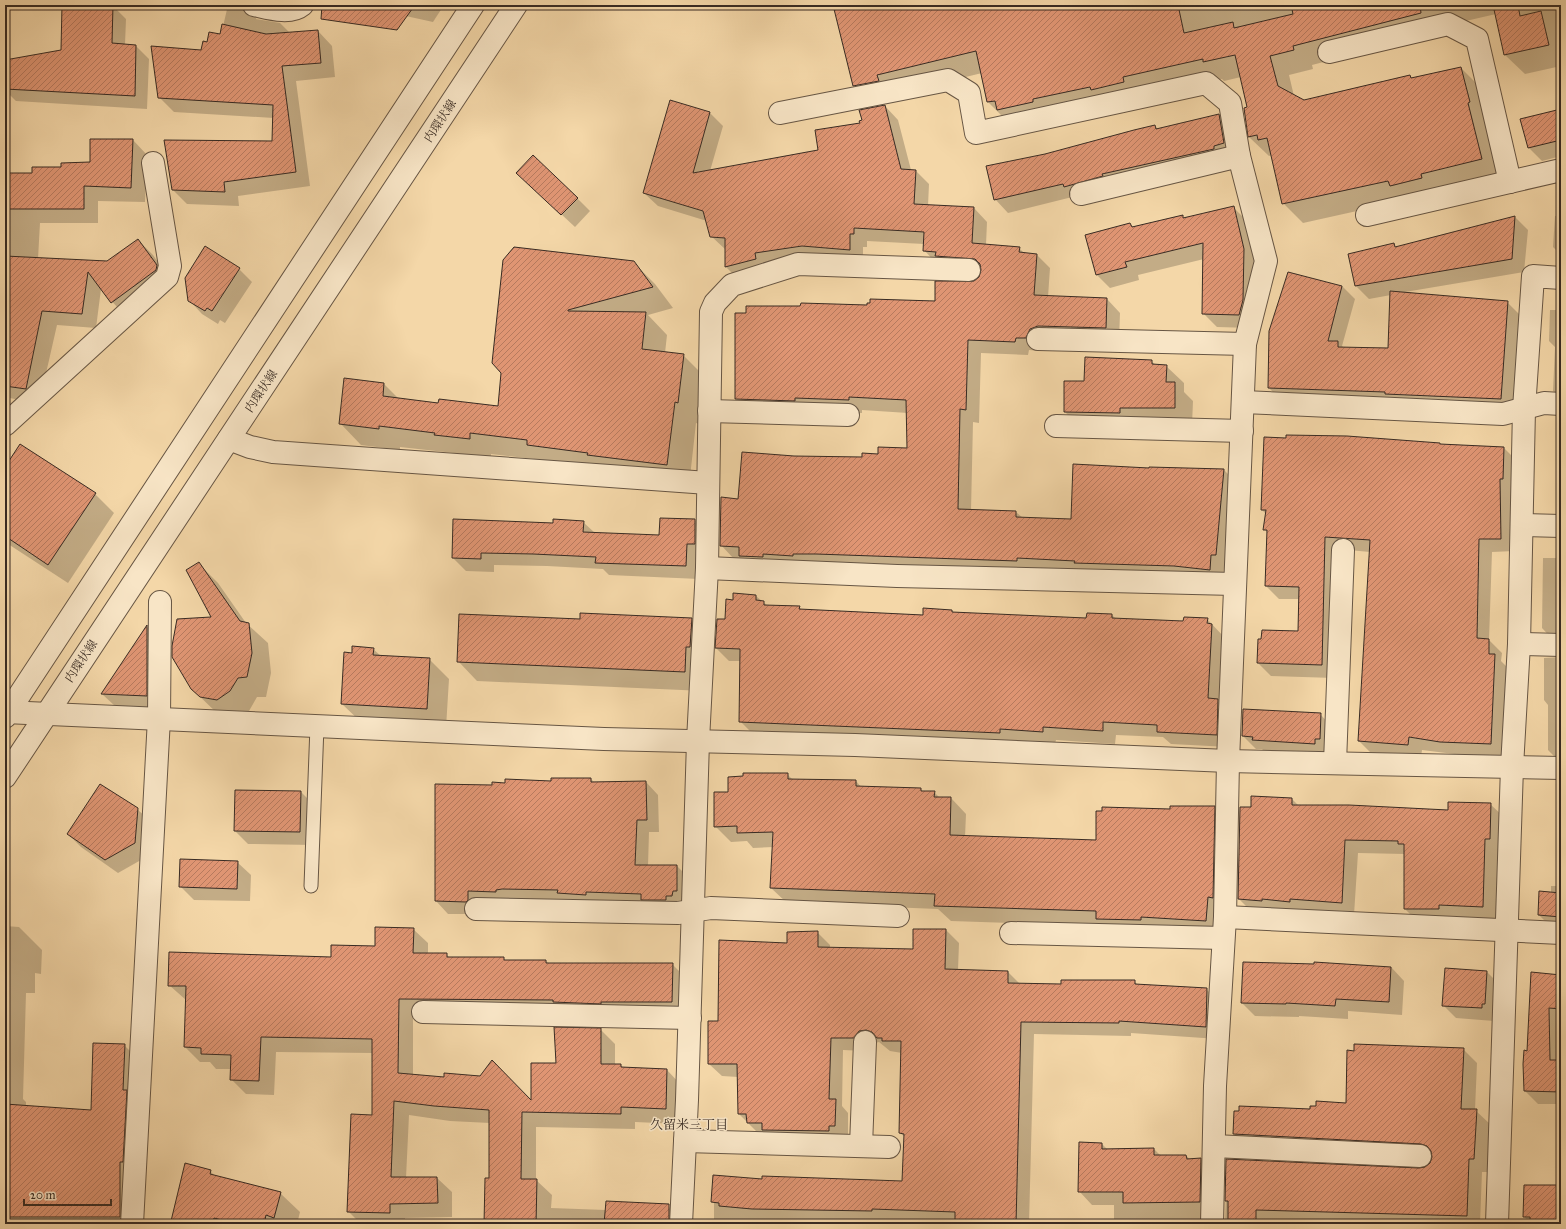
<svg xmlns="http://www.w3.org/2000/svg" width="1566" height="1229" font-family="'IM FELL Great Primer','Noto Serif JP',serif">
<defs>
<pattern id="building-hatch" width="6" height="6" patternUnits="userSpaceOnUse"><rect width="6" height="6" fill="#df9573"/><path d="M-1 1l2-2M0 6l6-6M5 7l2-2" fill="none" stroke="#b67a5e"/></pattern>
</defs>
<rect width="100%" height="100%" fill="#f4d7a8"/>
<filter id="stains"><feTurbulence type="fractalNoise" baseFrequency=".005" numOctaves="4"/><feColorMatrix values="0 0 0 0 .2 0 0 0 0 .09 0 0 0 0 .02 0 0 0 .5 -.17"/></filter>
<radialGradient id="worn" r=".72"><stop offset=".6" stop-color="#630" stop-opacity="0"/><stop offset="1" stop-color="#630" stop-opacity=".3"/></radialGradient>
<g fill="#0003">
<polygon points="63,5 113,6 126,19 125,45 136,46 149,59 147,109 16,101 5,90 5,61 62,51"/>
<polygon points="228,5 302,5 259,11 256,19 280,23 290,33 318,31 332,46 335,77 296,81 310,186 238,196 239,206 187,204 173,190 273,142 274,118 174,112 159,97 202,51 208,43 221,35"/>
<polygon points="356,5 444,5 433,22"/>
<polygon points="834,5 1561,5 1561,66 1525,74 1505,55 1496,14 1414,33 1416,38 1312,65 1313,69 1289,75 1294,96 1304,102 1409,76 1413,79 1461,68 1480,87 1501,179 1303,223 1283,203 1272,155 1269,156 1249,137 1248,108 1241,77 1224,81 1222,79 1141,97 1007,121 988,102 982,73 896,94 874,105 854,85"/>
<polygon points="885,106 898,120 911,170 915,170 929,184 928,206 974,208 987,222 986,245 1019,248 1025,254 1037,255 1050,268 1048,297 1107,299 1120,313 1119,341 1043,342 1039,351 1029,350 1028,355 981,353 979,423 973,422 971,511 1016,512 1023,518 1072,520 1150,469 1224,470 1237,483 1229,568 1224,568 1223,583 734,559 721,545 739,500 794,457 862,458 908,449 908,413 862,410 862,413 808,411 749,412 736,399 868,306 936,302 975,282 980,278 982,272 950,269 937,264 924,250 924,244 867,241 867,247 863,247 863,263 739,280 726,267 726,250 711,236 707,221 658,206 644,193 710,113 723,126 710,171 819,151"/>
<polygon points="1561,110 1561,156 1542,161 1529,148"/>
<polygon points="1219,115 1232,128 1237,156 1008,213 995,199 1045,155 1155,126 1158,129"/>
<polygon points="133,140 147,155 145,202 98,201 98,223 40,223 38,259 108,262 138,240 153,255 171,281 126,317 101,289 96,328 57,325 39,404 5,397 5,174 33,174 91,163"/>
<polygon points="531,186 577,198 590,211 575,227"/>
<polygon points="1234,208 1247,221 1256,262 1252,328 1217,327 1204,314 1204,259 1138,275 1139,280 1110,288 1097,275 1086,235 1130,224 1134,228 1182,216 1185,219"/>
<polygon points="1561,215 1561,255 1553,247 1555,216"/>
<polygon points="1515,217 1528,230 1524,272 1405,292 1507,302 1520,315 1513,412 1281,400 1269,388 1288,274 1342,286 1355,299 1342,346 1344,348 1389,349 1391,295 1369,299 1356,286 1393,245 1396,248"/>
<polygon points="633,262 655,284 673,308 648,315 667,335 665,353 683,355 705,377 699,424 696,423 689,486 549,466 543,460 491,454 491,460 457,456 454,453 400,447 400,450 361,445 340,423 384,384 399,399 439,404 499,407 502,373 493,363"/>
<polygon points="239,269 252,282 225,323 220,320 218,324 202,314 189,300"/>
<polygon points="1550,310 1561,310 1561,398 1553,391 1555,347 1549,341"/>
<polygon points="1151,361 1156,365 1166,366 1184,383 1184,392 1193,401 1192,425 1082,429 1065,412 1085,382"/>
<polygon points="1440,444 1442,445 1504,448 1517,461 1514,551 1492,552 1489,640 1502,653 1501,661 1508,668 1503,757 1454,754 1422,750 1421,757 1372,754 1359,741 1370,552 1338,549 1334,678 1271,676 1258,663 1259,640 1299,632 1300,599 1279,599 1266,586 1268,533 1264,529 1266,514 1262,510"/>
<polygon points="5,469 95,494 114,513 68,583 5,542"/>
<polygon points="695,520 708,533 699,579 609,575 603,569 547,566 494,565 494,572 466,571 453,558 554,524 583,522 595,533 660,536"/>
<polygon points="1558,546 1561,546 1561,645 1558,645 1542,628 1543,558 1557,558"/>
<polygon points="199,564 218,583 246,623 268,643 271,673 266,697 257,697 249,711 237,719 220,716 192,689 212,618"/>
<polygon points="756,596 768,606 799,607 802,610 923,616 952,611 954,613 1087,619 1112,615 1116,619 1184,622 1207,619 1225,638 1229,747 1171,744 1163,737 1116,735 1115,744 1056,740 1055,744 753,734 740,721 741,661 729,661 716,648 734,601"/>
<polygon points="691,619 711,638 704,691 477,681 458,661 581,620"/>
<polygon points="147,627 160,639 159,708 115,706 102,694"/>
<polygon points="373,649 381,656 429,659 449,679 446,728 362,723 342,704 352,654"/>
<polygon points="1561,657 1561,763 1548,750 1548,705 1544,700 1544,658"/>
<polygon points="1320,714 1333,728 1328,756 1266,753 1262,749 1256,749 1243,736"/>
<polygon points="787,774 793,780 856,781 862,788 920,789 924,792 934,792 940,798 951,798 966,814 965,837 1097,841 1171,810 1214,807 1230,823 1221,936 1105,926 951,921 938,909 787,903 771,888 773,847 753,848 747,841 731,842 715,826 729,793"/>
<polygon points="591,779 595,783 646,782 658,795 659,832 649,832 648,866 677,866 690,879 689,903 479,914 448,914 436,901 493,786"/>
<polygon points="301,792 314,805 313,845 248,844 235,831"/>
<polygon points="1252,797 1292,799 1299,806 1449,811 1490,804 1504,817 1503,852 1498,852 1496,919 1418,922 1405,909 1405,854 1358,853 1354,915 1252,912 1239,899"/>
<polygon points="137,809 151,822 148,856 118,873 81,847 68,834"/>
<polygon points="237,862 251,875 250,901 194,900 180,886"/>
<polygon points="1551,886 1561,886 1561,929 1552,928 1539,915 1551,893"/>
<polygon points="5,926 19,927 42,950 41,974 35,973 35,993 26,993 23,1099 26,1102 26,1106 92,1111 124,1045 141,1062 136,1224 5,1224"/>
<polygon points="413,929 428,943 428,954 446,954 450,958 503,958 506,961 546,961 549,964 672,964 687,979 687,1016 413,1013 413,1076 532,1102 557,1064 600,1029 615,1044 615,1065 620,1065 624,1068 667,1070 681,1085 680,1124 635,1122 635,1129 536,1127 536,1180 552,1195 551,1208 606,1210 667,1205 681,1220 681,1224 485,1224 490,1179 490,1123 450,1121 409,1115 406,1178 437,1178 452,1192 452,1217 405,1218 405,1224 361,1224 348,1211 373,1116 373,1053 276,1052 274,1095 246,1094 231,1079 231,1069 216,1069 210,1062 200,1062 185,1047 186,1000 169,985 332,958 376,947"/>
<polygon points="946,930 959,943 958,970 1008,972 1020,984 1062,985 1134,981 1138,985 1206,989 1219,1002 1218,1039 1131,1033 1131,1036 1034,1034 1029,1224 714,1224 714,1203 712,1202 763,1180 903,1182 905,1137 900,1133 902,1053 890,1051 879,1042 872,1044 866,1051 843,1050 842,1106 848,1113 848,1139 760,1135 739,1114 738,1077 722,1076 709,1064 719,1022 788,944 817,932 830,945 830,948 914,950"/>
<polygon points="1244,963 1391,967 1404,981 1402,1015 1348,1011 1348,1019 1299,1016 1299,1017 1255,1016 1242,1003"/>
<polygon points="1487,972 1500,985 1494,1021 1456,1018 1443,1005"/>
<polygon points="1561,976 1561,1104 1538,1104 1525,1091 1528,1052"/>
<polygon points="1463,1049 1477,1063 1475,1110 1490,1124 1487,1172 1482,1172 1480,1224 1225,1224 1227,1160 1419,1170 1427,1168 1431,1164 1434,1157 1247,1148 1234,1134 1311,1110 1347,1104"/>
<polygon points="1102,1144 1108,1150 1154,1149 1161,1156 1186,1156 1190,1159 1201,1159 1214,1173 1213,1224 1114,1224 1114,1205 1092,1205 1079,1191"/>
<polygon points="210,1171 216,1177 280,1193 300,1212 297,1224 176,1224 172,1220"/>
<polygon points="1561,1186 1561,1224 1532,1224 1524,1217"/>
</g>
<g fill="url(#building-hatch)" stroke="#382b23">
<polygon points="62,5 113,5 112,43 136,45 135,96 5,89 5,60 61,50"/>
<polygon points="322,5 415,5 397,30 321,19"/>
<polygon points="833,5 1178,5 1184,33 1233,22 1234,28 1293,14 1291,5 1420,5 1421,13 1293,46 1294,50 1270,56 1278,86 1304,100 1410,75 1411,78 1461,67 1470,102 1468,103 1482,159 1421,174 1422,178 1390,186 1388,181 1282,204 1267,138 1258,140 1257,135 1248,137 1244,108 1247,107 1235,55 1203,62 1203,59 1123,77 1124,82 1091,90 1090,87 1033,99 1033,102 997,110 995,101 987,102 976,51 877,75 879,81 853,86"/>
<polygon points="1493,5 1518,5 1520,16 1541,11 1549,45 1504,55"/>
<polygon points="222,24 266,34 318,30 321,63 282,66 296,172 224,182 225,192 172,190 164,140 272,141 273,105 158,98 151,46 201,50 203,41 207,42 209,32 220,34"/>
<polygon points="670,100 710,112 693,173 818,150 815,130 860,123 859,121 862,120 859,110 885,105 901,169 916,170 914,204 974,207 972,243 1020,247 1019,252 1037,254 1034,295 1107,298 1106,328 1038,326 1030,329 1026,338 1016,338 1015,342 968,340 966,410 960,409 958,509 1016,511 1016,517 1071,519 1073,464 1149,468 1149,467 1224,469 1216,555 1211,555 1210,570 1174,566 1074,563 1075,561 1017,558 1017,561 816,554 793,554 793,556 763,554 763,557 739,556 739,547 720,546 721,497 738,499 742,452 794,456 862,457 862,453 878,454 878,447 907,448 906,400 849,397 849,400 795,398 795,401 735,399 735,313 746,313 746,306 800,306 801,303 867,305 867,303 870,303 870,299 935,301 935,281 974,281 979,277 981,270 980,264 975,259 935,256 936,252 923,251 924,232 854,228 854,234 850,234 850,250 802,246 755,253 756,259 725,267 725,238 710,237 703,211 643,193"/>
<polygon points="1561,109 1561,140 1528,148 1520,119"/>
<polygon points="1219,114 1224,143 1214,146 1214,149 1102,174 1103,176 1064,187 1063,184 994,200 986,166 1045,154 1134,130 1155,125 1156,129"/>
<polygon points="90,139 133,139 131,188 84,186 84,209 5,209 5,173 32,173 32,167 61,167 61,163 90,162"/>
<polygon points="533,155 578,198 561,215 516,173"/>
<polygon points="1234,206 1244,249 1243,300 1239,315 1202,314 1203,243 1125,262 1127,267 1096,275 1085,235 1130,223 1132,227 1183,215 1183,218"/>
<polygon points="1515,216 1512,259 1355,286 1348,254 1394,243 1395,247"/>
<polygon points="138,239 157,265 156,270 111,303 88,272 82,314 42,311 26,389 5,386 5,256 107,261"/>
<polygon points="205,246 240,268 212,311 207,308 205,311 188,301 185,278"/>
<polygon points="514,247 634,261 653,287 568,310 568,311 646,312 642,349 684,354 678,403 675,402 667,465 587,455 588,453 527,445 527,440 470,433 470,439 434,435 435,433 379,426 379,429 339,424 344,378 384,383 383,396 438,403 439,399 498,406 501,373 492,363 503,260"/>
<polygon points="1288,272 1342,286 1328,341 1338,341 1338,347 1388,348 1390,291 1508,301 1501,399 1385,394 1385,392 1268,388 1269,331"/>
<polygon points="1085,357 1152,360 1152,364 1167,365 1166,382 1175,382 1175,408 1120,408 1120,413 1064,412 1064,381 1084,381"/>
<polygon points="1286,435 1347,436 1440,443 1440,444 1504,447 1503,479 1500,479 1501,539 1479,539 1477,638 1489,639 1489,654 1495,654 1491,744 1440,742 1409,737 1408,745 1358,741 1370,540 1325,537 1322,665 1257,663 1258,639 1261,639 1262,630 1298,631 1299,587 1265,586 1267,530 1263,530 1266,510 1261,510 1264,437 1286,438"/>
<polygon points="20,444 96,493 48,565 5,536 5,467"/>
<polygon points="660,518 695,519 695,544 687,544 686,566 595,563 596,557 533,554 481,553 481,559 452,558 453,519 553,523 553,519 584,521 583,532 659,535"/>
<polygon points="199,562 240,621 249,623 252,653 247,677 238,678 230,691 217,700 200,697 191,689 172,657 172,646 177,619 211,617 186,570"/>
<polygon points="733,593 756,595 756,600 764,601 764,605 800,606 799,609 923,615 923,608 952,610 952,612 1086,618 1087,613 1112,614 1112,618 1183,621 1184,617 1208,618 1207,623 1212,624 1208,698 1218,699 1217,735 1157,732 1157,725 1103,722 1103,731 1043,727 1043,732 1000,729 1000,733 739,722 740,649 715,648 717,619 725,619 726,599 733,600"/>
<polygon points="580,613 692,618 690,647 686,647 685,672 457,662 459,614 580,619"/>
<polygon points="147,625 147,696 101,694"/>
<polygon points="352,646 374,648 373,655 430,658 427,709 341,704 344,652 352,653"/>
<polygon points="1243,709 1321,713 1320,739 1315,739 1315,744 1252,740 1253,737 1242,736"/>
<polygon points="743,773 788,773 788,779 856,780 856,786 921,788 921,791 935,791 934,797 951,797 950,835 1096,840 1096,811 1102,811 1102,807 1170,809 1170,806 1215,806 1213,898 1208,897 1206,921 1141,917 1141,920 1096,919 1096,911 934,906 935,894 770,888 773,832 737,833 737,826 714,827 714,792 728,792 728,777 743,776"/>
<polygon points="551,778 591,778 591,782 646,781 647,820 637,820 635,865 677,865 677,891 673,891 672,896 666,896 666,900 641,900 641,894 586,892 586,895 557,893 558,890 502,889 496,890 496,892 468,891 468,900 466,902 435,901 435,784 492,785 492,782 505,783 505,779 551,781"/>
<polygon points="100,784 138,808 135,843 105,860 67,834"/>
<polygon points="235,790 301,791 300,832 234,831"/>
<polygon points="1251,796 1292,798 1292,805 1349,805 1448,810 1448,802 1491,803 1490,839 1485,839 1483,907 1439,905 1439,909 1404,909 1404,844 1398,844 1398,841 1345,840 1342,903 1290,899 1290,902 1262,899 1262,901 1238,899 1240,807 1251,807"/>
<polygon points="180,859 238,861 237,889 179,887"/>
<polygon points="1539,891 1561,893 1561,917 1538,915"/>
<polygon points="375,927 414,928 413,953 447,953 447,957 504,957 504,960 546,960 546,963 673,963 672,1002 601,1002 601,1004 553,1002 553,1000 399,999 398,1073 444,1077 444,1073 480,1076 492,1060 531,1100 531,1063 556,1063 554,1027 601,1028 601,1064 621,1064 621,1067 667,1069 666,1109 621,1107 621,1114 522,1112 521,1179 537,1179 536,1224 484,1224 485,1178 489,1178 489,1110 434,1106 394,1101 391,1177 437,1177 438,1203 390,1204 390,1213 347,1212 351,1114 372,1115 372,1039 261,1037 259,1081 230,1080 231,1055 201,1054 201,1048 184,1047 186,986 168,986 169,952 331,957 331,945 375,946"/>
<polygon points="913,929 946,929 945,969 1008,971 1008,983 1061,984 1061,980 1135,980 1135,984 1207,988 1206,1027 1119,1021 1119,1023 1021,1022 1016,1224 955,1224 955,1212 872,1209 872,1211 752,1209 719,1206 719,1203 711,1202 713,1175 762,1179 762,1176 902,1181 904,1134 899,1133 901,1041 882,1041 882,1038 877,1038 872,1032 866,1030 859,1031 854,1038 831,1038 829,1099 836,1099 835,1126 829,1126 829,1131 762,1130 762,1123 747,1123 746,1114 738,1114 737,1064 708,1064 708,1021 718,1021 719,940 787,943 787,932 818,931 818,947 913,949"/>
<polygon points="1243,962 1314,964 1314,962 1391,967 1389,1002 1336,999 1335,1006 1286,1003 1286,1004 1241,1003"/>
<polygon points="1445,968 1487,971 1485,1004 1482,1004 1482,1008 1442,1006"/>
<polygon points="1531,972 1561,975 1561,1009 1549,1008 1550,1060 1561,1060 1561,1092 1524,1091 1523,1064 1524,1050 1527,1051"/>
<polygon points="93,1043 125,1044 123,1090 127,1090 123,1162 120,1162 120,1217 5,1217 5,1104 91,1110"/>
<polygon points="1354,1044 1464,1048 1461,1109 1477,1109 1474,1159 1469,1159 1467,1216 1256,1210 1256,1224 1228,1224 1228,1201 1225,1201 1226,1159 1419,1168 1425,1167 1430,1163 1432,1157 1431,1151 1427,1146 1421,1144 1233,1134 1234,1111 1239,1111 1239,1106 1310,1109 1310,1106 1316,1106 1316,1101 1346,1103 1347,1050 1354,1051"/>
<polygon points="1079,1142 1102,1143 1102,1149 1154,1148 1154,1155 1186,1155 1187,1159 1201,1158 1200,1202 1123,1203 1123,1192 1078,1192"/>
<polygon points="185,1163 211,1170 210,1174 281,1192 274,1218 266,1215 264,1224 237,1224 214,1218 212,1224 185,1224 171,1221"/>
<polygon points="1524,1185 1561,1185 1561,1221 1530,1221 1530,1217 1523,1217"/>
<polygon points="606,1201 669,1204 669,1224 604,1224"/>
</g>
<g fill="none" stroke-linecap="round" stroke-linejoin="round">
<defs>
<polyline id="service" points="311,886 317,726"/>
<g id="minor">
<path d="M254,5C268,8 290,15 302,5"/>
<polyline points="1329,52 1448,24 1477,39 1510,182"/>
<polyline points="780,113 948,80 969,93 976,133 1206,83 1230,103 1239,156 1266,261 1245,344 1228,761 1225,917 1215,1086 1212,1224"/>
<polyline points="1081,194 1239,156"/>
<polyline points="1367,215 1561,170"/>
<polyline points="1038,339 1245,344"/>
<polyline points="1243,402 1503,414 1544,403 1561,404"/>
<polyline points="709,411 848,415"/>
<polyline points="5,425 167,277 170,266 153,163"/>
<polyline points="1056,426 1242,431"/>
<polyline points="229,439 250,447 273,452 708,483"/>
<polyline points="1522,525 1561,526"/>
<polyline points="707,568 897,576 1234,584"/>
<polyline points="1519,644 1561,645"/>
<polyline points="5,712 604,739 855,745 1228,761 1561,768"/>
<polyline points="1335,763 1343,550"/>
<polyline points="476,909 678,913 711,908 898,916"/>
<polyline points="1225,917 1561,933"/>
<polyline points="1011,933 1223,938"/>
<polyline points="423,1012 690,1018"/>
<polyline points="685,1141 889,1147"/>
<polyline points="861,1146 865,1042"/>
<polyline points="1214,1146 1420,1156"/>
<polyline points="132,1224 159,718 160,602"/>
<polyline points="681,1224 687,1100 698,741 707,568 711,312 715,303 732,285 798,264 969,270"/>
<polyline points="1497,1224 1512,767 1519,644 1524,409 1533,276 1561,278"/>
</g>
<g id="tertiary">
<polyline points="5,717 473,5"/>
<polyline points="5,777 516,5"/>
</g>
</defs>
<use href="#service" stroke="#675644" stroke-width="15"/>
<use href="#minor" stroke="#675644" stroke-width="24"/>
<use href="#tertiary" stroke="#675644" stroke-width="24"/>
<use href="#service" stroke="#f8e5c6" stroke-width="13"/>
<use href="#minor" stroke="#f8e5c6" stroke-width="22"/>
<use href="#tertiary" stroke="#f8e5c6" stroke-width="22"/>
</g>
<g text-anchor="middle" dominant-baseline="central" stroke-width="3" stroke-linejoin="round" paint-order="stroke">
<g font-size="12" fill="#382b23" stroke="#f8e5c6">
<text transform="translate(440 121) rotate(-57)">内環状線</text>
<text transform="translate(261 391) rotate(-56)">内環状線</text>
<text transform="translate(81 661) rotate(-56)">内環状線</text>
</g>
<g font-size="13" fill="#382b23" stroke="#f8e5c6">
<text x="689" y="1125">久留米三丁目</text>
</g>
</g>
<rect width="1566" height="1229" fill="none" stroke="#f4d7a8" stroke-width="20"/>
<rect x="6" y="6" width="1554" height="1217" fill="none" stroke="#382b23" stroke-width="2"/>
<rect x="10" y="10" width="1546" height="1209" fill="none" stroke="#382b23"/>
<path d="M24 1199v6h87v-6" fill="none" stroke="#382b23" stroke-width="2"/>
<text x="30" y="1199" font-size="12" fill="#382b23" stroke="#f8e5c6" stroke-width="3" paint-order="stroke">20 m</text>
<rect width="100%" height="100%" filter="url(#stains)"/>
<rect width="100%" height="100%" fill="url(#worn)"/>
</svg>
